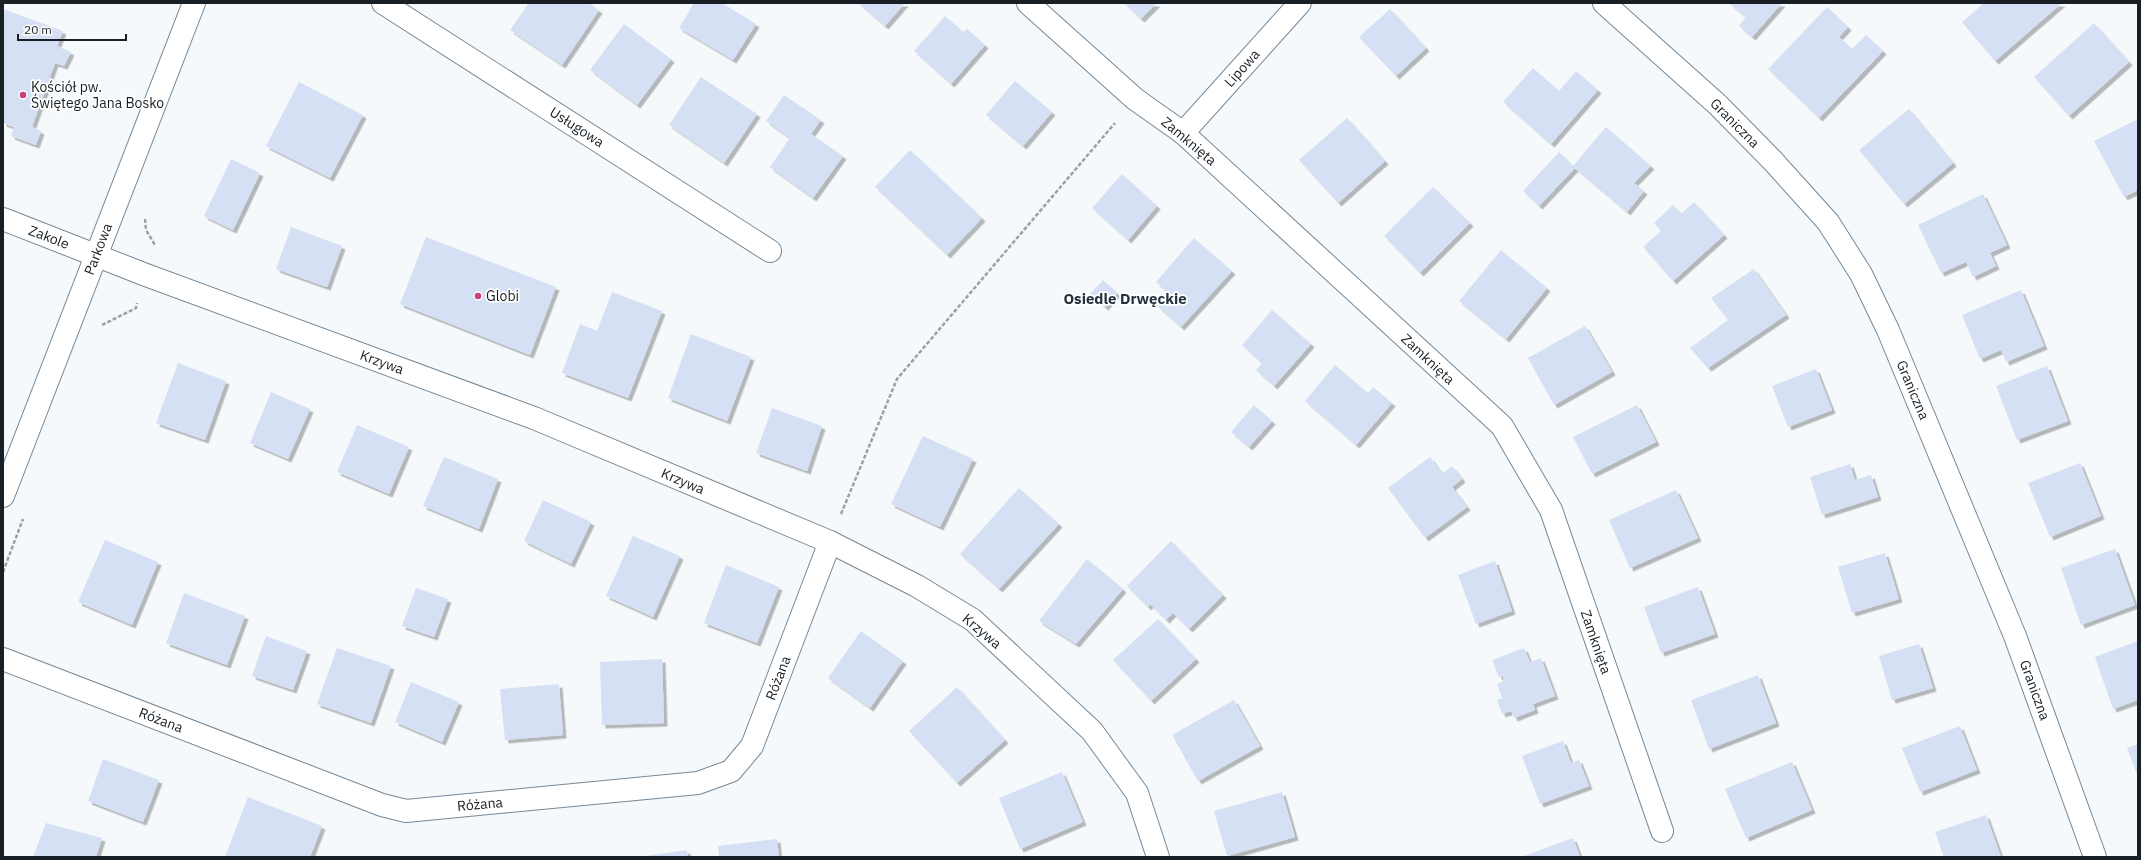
<svg xmlns="http://www.w3.org/2000/svg" width="2141" height="860" font-family="'IBM Plex Sans',sans-serif">
<defs>
<filter id="shadow"><feDropShadow dx="3.5" dy="3.5" stdDeviation="0" flood-color="#0004"/></filter>
</defs>
<rect width="100%" height="100%" fill="#f5f9fc"/>
<g fill="#d6e0f4" filter="url(#shadow)">
<polygon points="529,3 589,3 599,10 562,65 510,30"/>
<polygon points="694,3 722,3 756,24 733,60 679,28"/>
<polygon points="858,3 905,3 885,26"/>
<polygon points="1124,3 1157,3 1141,19"/>
<polygon points="1729,3 1782,3 1752,37 1739,26 1746,17"/>
<polygon points="1984,3 2062,3 1995,61 1962,22"/>
<polygon points="1827,7 1848,27 1839,37 1852,49 1866,35 1883,51 1819,118 1768,69"/>
<polygon points="3,9 63,31 57,46 71,52 64,66 55,63 32,127 41,131 36,145 11,136 14,127 3,123"/>
<polygon points="1390,9 1426,48 1396,76 1359,37"/>
<polygon points="945,16 963,32 967,29 985,45 951,84 914,51"/>
<polygon points="2094,23 2129,62 2069,116 2034,77"/>
<polygon points="624,24 671,59 637,105 590,70"/>
<polygon points="1533,68 1559,91 1576,71 1598,90 1551,144 1503,102"/>
<polygon points="701,77 757,114 724,163 669,125"/>
<polygon points="1015,81 1052,112 1023,146 986,115"/>
<polygon points="299,82 363,115 330,178 266,146"/>
<polygon points="784,95 821,120 811,134 843,156 813,198 770,167 790,138 766,121"/>
<polygon points="1909,109 1953,163 1904,204 1859,150"/>
<polygon points="1347,118 1385,161 1338,203 1299,160"/>
<polygon points="2138,119 2138,190 2124,197 2094,141"/>
<polygon points="1606,127 1651,166 1634,183 1644,191 1627,212 1575,168 1539,206 1523,191 1559,152 1573,166"/>
<polygon points="910,150 982,218 947,255 875,187"/>
<polygon points="231,159 260,173 233,230 204,216"/>
<polygon points="1122,174 1157,206 1128,240 1092,208"/>
<polygon points="1433,187 1470,223 1420,273 1384,236"/>
<polygon points="1983,194 2007,245 1990,253 1996,266 1973,277 1966,262 1941,273 1918,225"/>
<polygon points="1694,202 1724,235 1673,281 1643,247 1661,231 1654,223 1673,205 1681,214"/>
<polygon points="291,227 342,246 327,287 276,269"/>
<polygon points="426,237 556,287 530,355 400,304"/>
<polygon points="1194,238 1232,271 1181,327 1158,307 1170,295 1156,282"/>
<polygon points="1501,250 1547,288 1506,339 1459,301"/>
<polygon points="1754,269 1786,315 1708,368 1690,348 1728,320 1711,298"/>
<polygon points="1103,280 1117,293 1105,307 1090,294"/>
<polygon points="2021,290 2044,346 2006,362 2001,350 1980,359 1962,315"/>
<polygon points="612,292 662,311 628,398 562,373 580,324 597,331"/>
<polygon points="1272,310 1311,344 1274,386 1256,370 1262,363 1242,345"/>
<polygon points="1585,326 1612,372 1554,405 1528,358"/>
<polygon points="691,334 751,357 727,421 668,398"/>
<polygon points="178,363 226,381 205,440 156,423"/>
<polygon points="1335,365 1368,393 1373,387 1392,403 1356,445 1305,401"/>
<polygon points="2047,366 2068,421 2017,440 1996,386"/>
<polygon points="1816,369 1832,410 1788,427 1772,386"/>
<polygon points="271,392 310,409 288,459 250,443"/>
<polygon points="1254,405 1272,421 1249,447 1231,432"/>
<polygon points="1637,405 1656,442 1592,474 1573,437"/>
<polygon points="772,408 822,426 807,471 756,453"/>
<polygon points="357,425 409,447 389,494 337,472"/>
<polygon points="923,436 973,459 940,527 891,504"/>
<polygon points="444,457 498,479 479,529 423,506"/>
<polygon points="1430,457 1442,474 1452,466 1462,479 1452,487 1467,507 1425,538 1388,488"/>
<polygon points="2080,463 2101,516 2050,537 2028,483"/>
<polygon points="1850,464 1855,480 1871,475 1878,497 1822,515 1810,477"/>
<polygon points="1019,488 1059,524 999,589 960,554"/>
<polygon points="1676,490 1698,538 1630,568 1609,520"/>
<polygon points="543,500 591,522 571,564 524,541"/>
<polygon points="633,536 680,556 653,617 606,596"/>
<polygon points="105,540 158,562 132,625 78,602"/>
<polygon points="1171,541 1223,595 1189,629 1173,613 1166,620 1150,604 1148,607 1127,586"/>
<polygon points="2115,549 2135,605 2081,625 2061,568"/>
<polygon points="1885,553 1899,599 1852,613 1838,567"/>
<polygon points="1087,559 1123,589 1076,644 1039,621"/>
<polygon points="1495,561 1512,611 1476,624 1458,575"/>
<polygon points="726,565 779,587 757,643 704,623"/>
<polygon points="1698,587 1715,634 1661,653 1644,607"/>
<polygon points="416,588 448,599 434,637 402,626"/>
<polygon points="184,593 245,616 227,665 166,643"/>
<polygon points="1158,619 1196,659 1151,701 1113,660"/>
<polygon points="861,631 903,661 870,708 828,678"/>
<polygon points="266,636 307,651 293,690 252,676"/>
<polygon points="2138,641 2138,700 2113,709 2095,657"/>
<polygon points="1919,644 1933,688 1892,700 1879,656"/>
<polygon points="337,648 391,666 371,723 317,704"/>
<polygon points="1524,648 1530,662 1541,658 1555,696 1533,704 1535,710 1514,718 1511,711 1502,714 1497,700 1502,698 1497,684 1504,681 1503,676 1499,677 1492,660"/>
<polygon points="662,659 664,723 602,725 600,662"/>
<polygon points="1758,675 1776,723 1709,749 1691,700"/>
<polygon points="411,682 459,702 442,742 395,722"/>
<polygon points="559,684 563,735 505,740 500,689"/>
<polygon points="957,687 1005,740 957,783 909,731"/>
<polygon points="1234,700 1260,746 1198,781 1172,735"/>
<polygon points="1960,726 1977,770 1920,792 1902,748"/>
<polygon points="1563,741 1571,763 1579,760 1589,786 1540,804 1522,756"/>
<polygon points="2138,744 2138,777 2127,748"/>
<polygon points="103,759 159,780 143,822 88,801"/>
<polygon points="1792,762 1812,810 1746,838 1725,789"/>
<polygon points="1062,772 1083,822 1020,849 999,798"/>
<polygon points="1282,792 1295,837 1227,856 1214,811"/>
<polygon points="248,797 322,826 310,857 225,857"/>
<polygon points="1986,815 2001,857 1944,857 1935,832"/>
<polygon points="46,823 102,838 96,857 33,857"/>
<polygon points="1573,838 1580,857 1521,857"/>
<polygon points="777,839 779,857 719,857 718,846"/>
<polygon points="687,850 688,857 645,857 645,856"/>
</g>
<g fill="none" stroke-linecap="round" stroke-linejoin="round">
<defs>
<g id="street">
<polyline points="383,3 770,251"/>
<polyline points="1028,3 1135,99 1183,133 1502,426 1551,510 1662,831"/>
<polyline points="1183,133 1300,3"/>
<polyline points="3,219 146,275 534,418 830,542 917,586 973,620 1092,731 1137,793 1158,857"/>
<polyline points="3,659 382,805 406,811 698,783 731,771 752,746 830,542"/>
</g>
<g id="secondary">
<polyline points="1604,3 1718,105 1773,161 1828,222 1861,274 1888,330 2015,636 2095,857"/>
<polyline points="3,496 194,3"/>
</g>
</defs>
<use href="#street" stroke="#768896" stroke-width="24"/>
<use href="#secondary" stroke="#768896" stroke-width="24"/>
<g stroke="#9ba1a5" stroke-width="2.5" stroke-dasharray="4 2" stroke-linecap="butt">
<polyline points="145,219 146,230 155,245"/>
<polyline points="102,325 136,308 137,303"/>
<polyline points="841,514 897,379 1115,123"/>
<polyline points="3,572 23,519"/>
</g>
<use href="#street" stroke="#fff" stroke-width="22"/>
<use href="#secondary" stroke="#fff" stroke-width="22"/>
</g>
<g fill="#c9407b" stroke="#fff" stroke-width="1.5">
<circle cx="23" cy="95" r="4"/>
<circle cx="478" cy="296" r="4"/>
</g>
<g text-anchor="middle" dominant-baseline="central" stroke-width="3.5" stroke-linejoin="round" paint-order="stroke">
<g font-size="14" fill="#181f25" stroke="#fff">
<text transform="translate(1242 68) rotate(-48)">Lipowa</text>
<text transform="translate(1735 123) rotate(45)">Graniczna</text>
<text transform="translate(577 127) rotate(33)">Usługowa</text>
<text transform="translate(1189 141) rotate(40)">Zamknięta</text>
<text transform="translate(49 237) rotate(21)">Zakole</text>
<text transform="translate(98 249) rotate(-69)">Parkowa</text>
<text transform="translate(1428 359) rotate(43)">Zamknięta</text>
<text transform="translate(382 362) rotate(20)">Krzywa</text>
<text transform="translate(1913 390) rotate(67)">Graniczna</text>
<text transform="translate(683 481) rotate(23)">Krzywa</text>
<text transform="translate(982 631) rotate(40)">Krzywa</text>
<text transform="translate(1596 642) rotate(71)">Zamknięta</text>
<text transform="translate(778 678) rotate(-69)">Różana</text>
<text transform="translate(2035 690) rotate(70)">Graniczna</text>
<text transform="translate(161 720) rotate(21)">Różana</text>
<text transform="translate(480 804) rotate(-5)">Różana</text>
</g>
<g font-size="14" fill="#181f25" stroke="#fff" text-anchor="start">
<text x="31" y="87">Kościół pw.<tspan x="31" dy="16">Świętego Jana Bosko</tspan></text>
<text x="486" y="296">Globi</text>
</g>
<g font-size="15" font-weight="bold" fill="#23333e" stroke="#fff">
<text x="1125" y="298">Osiedle Drwęckie</text>
</g>
</g>
<rect width="2141" height="860" fill="none" stroke="#181f25" stroke-width="8"/>
<path d="M18 34v6h108v-6" fill="none" stroke="#181f25" stroke-width="2"/>
<text x="24" y="34" font-size="12" fill="#181f25" stroke="#ffffff" stroke-width="3" paint-order="stroke">20 m</text>
</svg>
